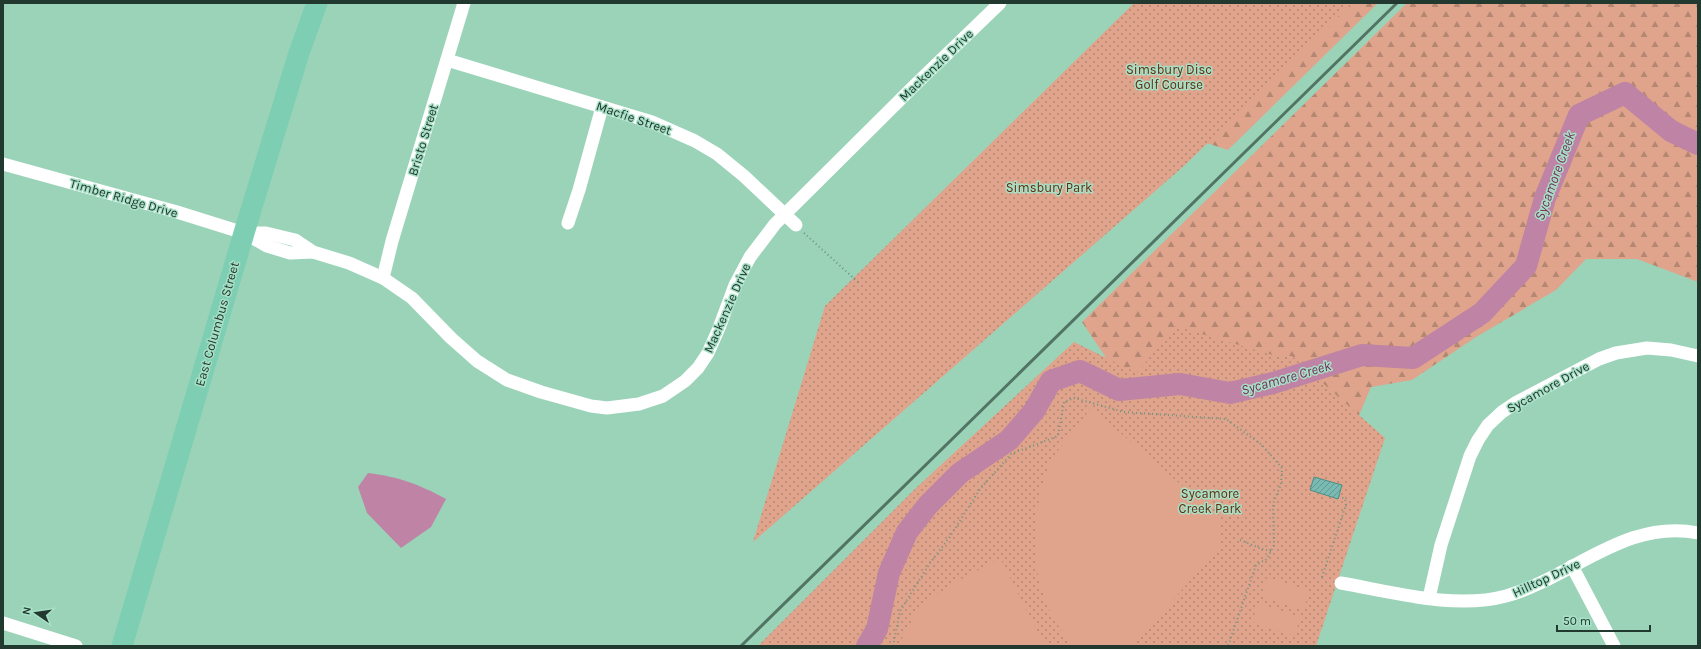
<svg xmlns="http://www.w3.org/2000/svg" width="1701" height="649" font-family="Karla,sans-serif">
<defs>
<pattern id="forest-firs" width="22" height="20" patternUnits="userSpaceOnUse"><rect width="22" height="20" fill="#dfa48b"/><path d="M5 1l3.5 6h-7zM16 11l3.5 6h-7z" fill="#b48772"/></pattern>
<pattern id="park-dots" width="8" height="8" patternUnits="userSpaceOnUse"><rect width="8" height="8" fill="#dfa48b"/><path d="M2 2h.1M6 6h.1" fill="none" stroke="#b48772" stroke-width="1.8" stroke-linecap="round"/></pattern>
<pattern id="building-hatch" width="6" height="6" patternUnits="userSpaceOnUse"><rect width="6" height="6" fill="#79bbb2"/><path d="M-1 1l2-2M0 6l6-6M5 7l2-2" fill="none" stroke="#639991"/></pattern>
</defs>
<rect width="100%" height="100%" fill="#9bd3b9"/>
<g fill="url(#forest-firs)">
<polygon points="1190,3 1378,3 1228,150 1082,102"/>
<polygon points="1407,3 1698,3 1698,282 1637,259 1586,259 1556,290 1476,337 1412,380 1371,387 1354,427 1135,401 1082,322"/>
</g>
<g fill="url(#park-dots)">
<polygon points="1134,3 1352,3 1185,165 753,542 825,306"/>
<polygon points="1175,326 1276,356 1292,356 1385,438 1316,646 758,646 916,488 1074,342 1137,373"/>
</g>
<g fill="#dfa48b">
<path d="M1091,408L1220,518L1221,545L1133,646H1073C1068,639 1062,631 1057,624C1034,587 1031,541 1039,500C1042,486 1046,469 1054,457C1064,440 1079,424 1091,408Z"/>
<polygon points="1000,558 1045,646 898,646 914,616 923,603 956,582"/>
<polygon points="1267,577 1310,591 1303,610 1261,596"/>
<polygon points="1258,603 1301,617 1294,636 1252,622"/>
</g>
<path fill="#bf83a5" d="M368,473C400,477 418,484 446,499L431,527L401,548L367,513L358,487Z"/>
<g fill="none" stroke-linecap="round" stroke-linejoin="round">
<polyline stroke="#bf83a5" stroke-width="22" points="867,646 877,629 889,573 907,532 928,505 960,473 1009,440 1034,411 1051,381 1080,371 1119,390 1180,384 1230,393 1273,383 1362,355 1413,358 1482,313 1526,266 1545,198 1579,115 1625,93 1671,131 1698,144"/>
</g>
<polygon fill="url(#building-hatch)" stroke="#4d8f86" points="1314,477 1342,485 1338,499 1310,490"/>
<g fill="none" stroke-linecap="round" stroke-linejoin="round">
<g stroke="#6a9581" stroke-width="2" stroke-dasharray="1 3" stroke-linecap="butt">
<polyline points="804,233 859,283"/>
<polyline points="1240,540 1262,549 1271,551"/>
<polyline points="1322,577 1346,505 1345,499 1339,496"/>
<polyline points="893,646 900,611 930,563 949,538 980,489 1011,454 1058,436 1064,402 1074,398 1124,412 1226,419 1262,445 1282,468 1281,484 1273,504 1274,545 1267,559 1256,565 1228,646"/>
</g>
<g stroke="#fff" stroke-width="13">
<polyline points="447,60 652,122 695,141 717,154 744,176 796,225"/>
<polyline points="3,164 177,212 244,233 267,246 290,253 313,252"/>
<polyline points="568,223 579,190 602,107"/>
<polyline points="244,233 266,233 295,240 313,252 349,263 383,278 412,298 451,338 477,361 507,380 541,392 591,406 607,408 639,404 663,396 685,381 698,368 708,353 719,328 735,285 750,257 775,224 917,83 1000,3"/>
<polyline points="383,278 392,241 464,3"/>
<polyline points="1572,566 1614,646"/>
<path d="M1341,583C1393,592 1455,610 1506,596C1571,578 1626,518 1698,533"/>
<polyline points="1429,598 1441,545 1470,456 1478,440 1488,425 1502,412 1517,402 1599,359 1616,353 1647,348 1671,350 1698,356"/>
<polyline points="3,623 76,646"/>
</g>
<polyline stroke="#7dceb3" stroke-width="21" points="122,646 244,233 299,53 317,3"/>
<polyline stroke="#517464" stroke-width="3" points="741,646 1397,3"/>
</g>
<g text-anchor="middle" dominant-baseline="central" stroke-width="3" stroke-linejoin="round" paint-order="stroke">
<g font-size="13" fill="#22392f" stroke="#a7e0c6">
<text transform="translate(936 65) rotate(-44)">Mackenzie Drive</text>
<text transform="translate(634 118) rotate(19)">Macfie Street</text>
<text transform="translate(423 140) rotate(-73)">Bristo Street</text>
<text transform="translate(124 198) rotate(16)">Timber Ridge Drive</text>
<text transform="translate(727 308) rotate(-66)">Mackenzie Drive</text>
<text transform="translate(217 324) rotate(-74)">East Columbus Street</text>
<text transform="translate(1548 387) rotate(-29)">Sycamore Drive</text>
<text transform="translate(1546 578) rotate(-25)">Hilltop Drive</text>
</g>
<g font-size="13" fill="#652b0d" stroke="#a7e0c6">
<text x="1169" y="69">Simsbury Disc<tspan x="1169" dy="15">Golf Course</tspan></text>
<text x="1049" y="187">Simsbury Park</text>
<text x="1210" y="493">Sycamore<tspan x="1210" dy="15">Creek Park</tspan></text>
</g>
<g font-size="14" font-style="italic" fill="#752c5a" stroke="#a7e0c6">
<text transform="translate(1555 176) rotate(-70)">Sycamore Creek</text>
<text transform="translate(1286 378) rotate(-16)">Sycamore Creek</text>
</g>
</g>
<rect width="1701" height="649" fill="none" stroke="#22392f" stroke-width="8"/>
<g transform="translate(36 613) rotate(283)" stroke="#a7e0c6" stroke-width="3" paint-order="stroke">
<path d="M0-3L7 15L0 10L-7 15Z" fill="#22392f"/>
<text y="-6" font-size="11" font-weight="bold" text-anchor="middle" fill="#22392f">N</text>
</g>
<path d="M1557 625v6h93v-6" fill="none" stroke="#22392f" stroke-width="2"/>
<text x="1563" y="625" font-size="12" fill="#22392f" stroke="#a7e0c6" stroke-width="3" paint-order="stroke">50 m</text>
</svg>
